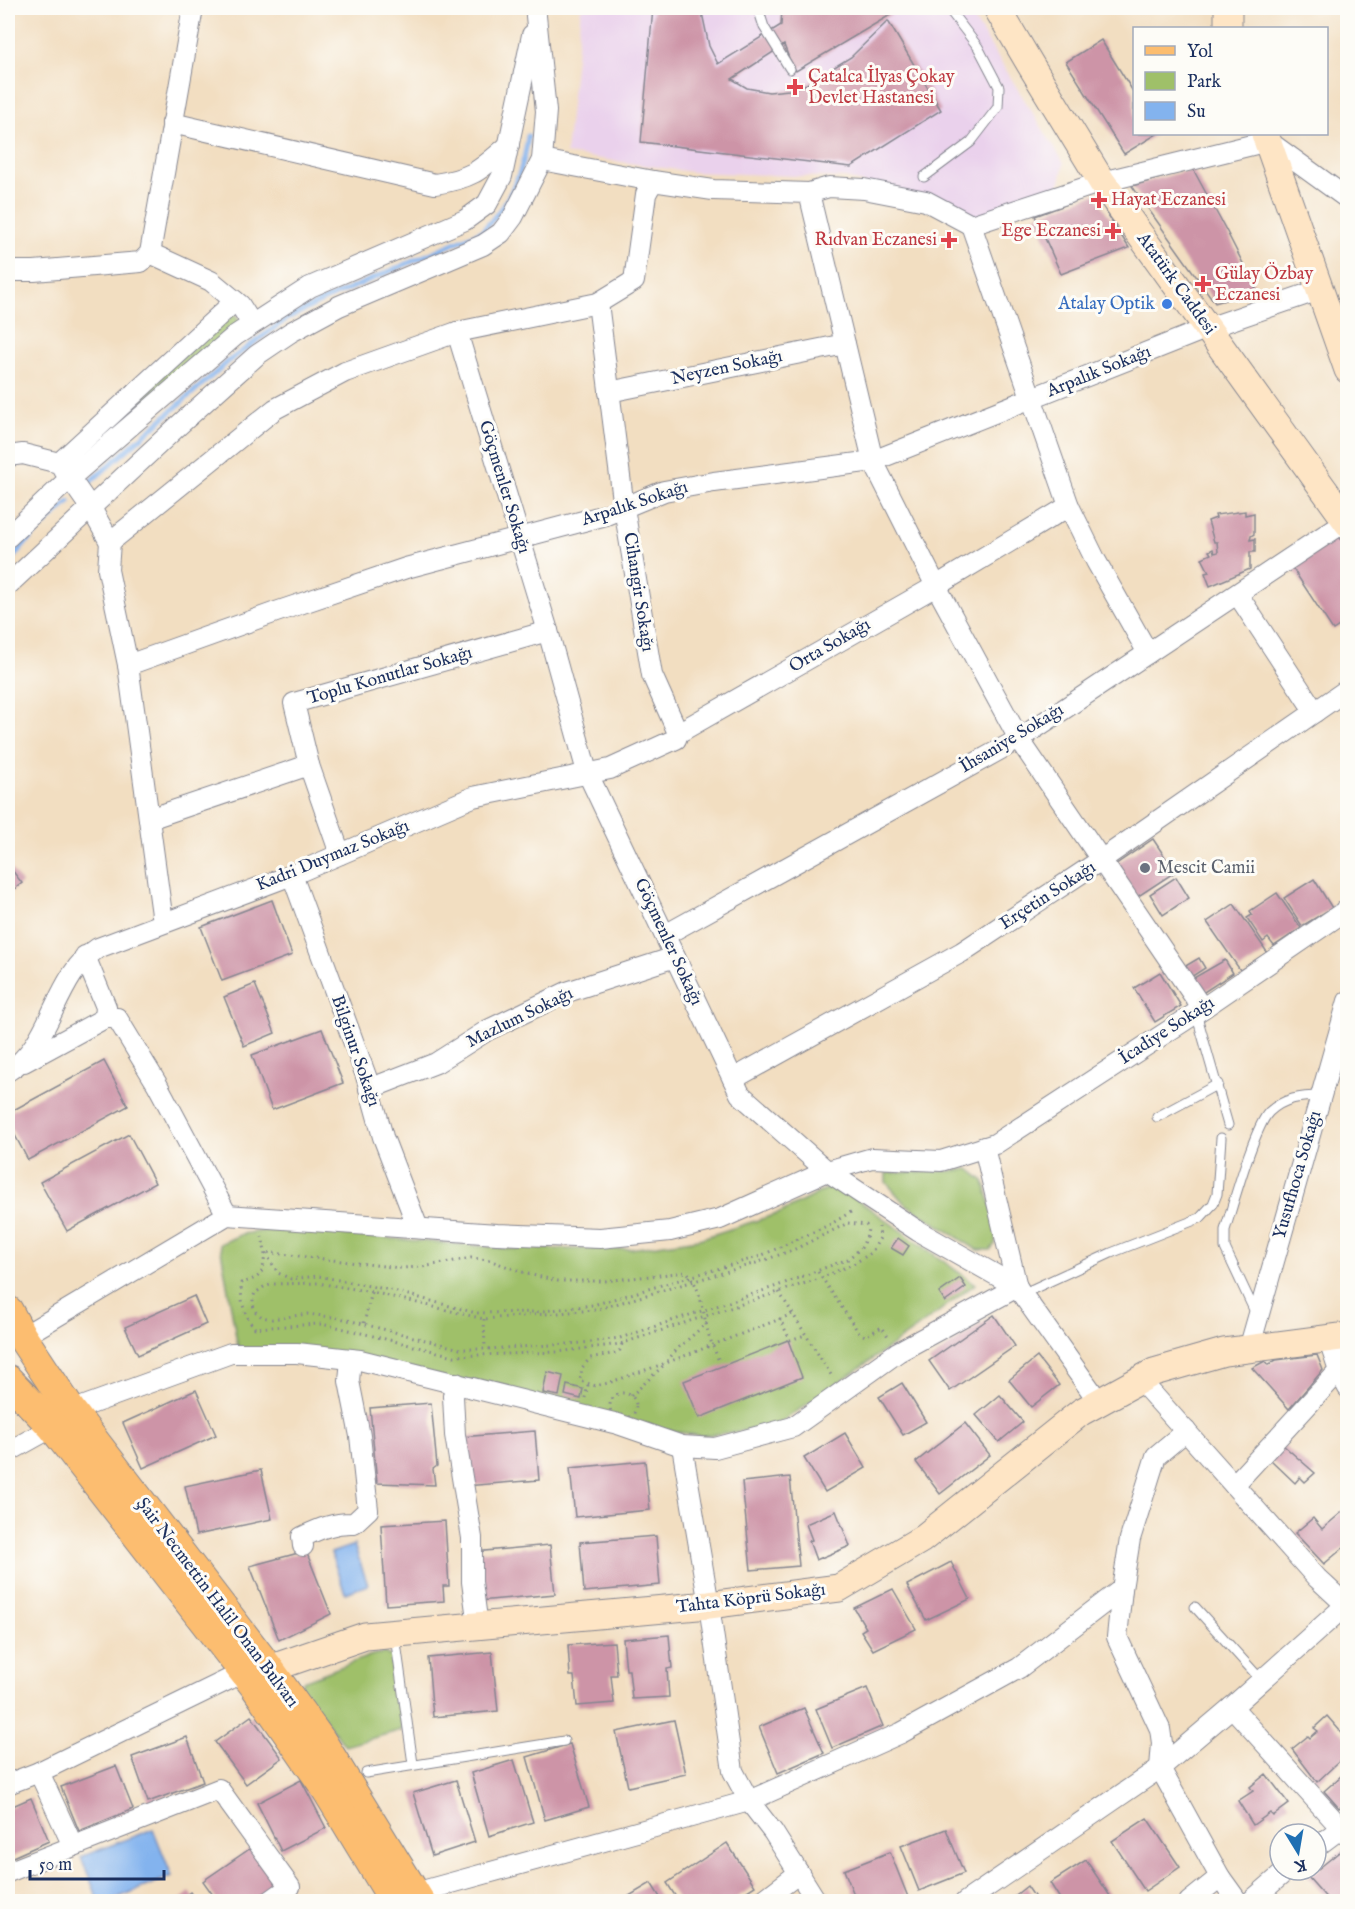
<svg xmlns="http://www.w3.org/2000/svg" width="1355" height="1909" font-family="'IM FELL English',serif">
<rect width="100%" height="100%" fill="#fdfcf7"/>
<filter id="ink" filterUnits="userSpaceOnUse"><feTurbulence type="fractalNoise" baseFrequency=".0167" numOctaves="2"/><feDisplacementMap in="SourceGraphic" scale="12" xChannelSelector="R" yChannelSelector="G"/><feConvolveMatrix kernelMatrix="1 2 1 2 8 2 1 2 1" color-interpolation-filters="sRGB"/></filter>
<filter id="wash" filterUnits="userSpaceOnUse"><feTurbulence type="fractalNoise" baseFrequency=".008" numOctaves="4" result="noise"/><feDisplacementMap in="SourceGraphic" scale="24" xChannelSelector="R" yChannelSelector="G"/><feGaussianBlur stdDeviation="1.35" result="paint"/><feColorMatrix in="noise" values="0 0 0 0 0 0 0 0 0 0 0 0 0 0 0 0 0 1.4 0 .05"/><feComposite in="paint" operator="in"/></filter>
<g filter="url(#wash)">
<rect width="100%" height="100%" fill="#f2dec1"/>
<polygon fill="#ead1ec" points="581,8 967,8 1064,163 1057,196 974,219 846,178 692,172 566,154"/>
<g fill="#9fc069" stroke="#5d7864" stroke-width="1.5">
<polygon points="232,311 243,325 80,465 71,456"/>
<polygon points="969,1169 984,1181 997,1229 995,1244 990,1250 977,1250 904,1203 886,1182 886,1173 950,1171"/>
<polygon points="836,1184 975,1284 916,1329 774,1427 701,1436 667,1430 497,1389 238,1348 220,1244 242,1234 279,1229 513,1249 630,1249 699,1239 780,1213"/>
<polygon points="384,1653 392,1657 402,1730 345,1746 301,1688 303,1681 372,1655"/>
</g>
<g fill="#83b3ee" stroke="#4f71a6" stroke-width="1.5">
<polygon points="354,1545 368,1585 345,1593 331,1553"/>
<polygon points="153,1829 172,1876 109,1901 99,1901 81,1857"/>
</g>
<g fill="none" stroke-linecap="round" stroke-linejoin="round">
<g stroke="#83b3ee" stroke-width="5">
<path d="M90,482L230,360L288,318L324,300L482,231C508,205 524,172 528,136"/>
<polyline points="8,563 32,536 69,502"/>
</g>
</g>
<g id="blocks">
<g fill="#cd94a7">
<polygon points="653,8 701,8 709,46 718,64 781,25 782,8 888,8 892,14 796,71 789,58 784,45 732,79 747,88 769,92 789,90 807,84 851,57 888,21 941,110 851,167 641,142"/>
<polygon points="1101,40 1134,93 1134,134 1157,134 1124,154 1066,62"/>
<polygon points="1193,169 1227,232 1257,291 1215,303 1132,186"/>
<polygon points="1095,194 1129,248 1061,274 1035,216"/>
<polygon points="1245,511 1245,515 1254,513 1254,534 1251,536 1250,540 1255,539 1255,552 1250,552 1250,569 1210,586 1205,573 1209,572 1202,558 1211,554 1209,551 1213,549 1214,553 1218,552 1217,542 1214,542 1208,521 1216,518 1215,515"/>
<polygon points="1338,535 1348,549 1348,620 1333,630 1291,566"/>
<polygon points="1153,839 1175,872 1137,897 1115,865"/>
<polygon points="8,865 22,883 8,894"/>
<polygon points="1176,877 1189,898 1163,915 1150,894"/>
<polygon points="1314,879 1332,908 1302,926 1284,898"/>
<polygon points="1277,893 1301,928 1274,946 1268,938 1263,942 1247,918 1252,915 1250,911"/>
<polygon points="272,900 292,955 222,981 201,927"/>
<polygon points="1234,904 1267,952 1240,970 1207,922"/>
<polygon points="1199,958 1205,968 1191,977 1184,967"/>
<polygon points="1225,960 1233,973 1201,994 1192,979"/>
<polygon points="1160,972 1181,1006 1155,1022 1134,988"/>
<polygon points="255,984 275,1033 244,1046 224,997"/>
<polygon points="322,1029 343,1083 272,1110 252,1055"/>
<polygon points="104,1061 128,1106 28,1160 8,1122 8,1113"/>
<polygon points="129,1134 155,1183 67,1231 40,1182"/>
<polygon points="898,1238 909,1246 903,1255 891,1248"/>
<polygon points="960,1278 966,1287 945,1302 939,1293"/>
<polygon points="194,1296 206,1324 138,1355 125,1327"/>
<polygon points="994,1315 1015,1346 950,1391 929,1361"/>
<polygon points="788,1340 802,1377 699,1418 684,1381"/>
<polygon points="1317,1355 1323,1370 1289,1409 1252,1368 1265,1361 1268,1365 1276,1360"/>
<polygon points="1037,1357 1059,1385 1031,1407 1009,1380"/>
<polygon points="547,1372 563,1376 559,1396 543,1393"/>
<polygon points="902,1383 926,1422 903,1435 879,1397"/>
<polygon points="567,1385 583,1389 581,1399 565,1395"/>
<polygon points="196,1390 216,1435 143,1468 123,1423"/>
<polygon points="1000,1395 1023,1422 999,1442 976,1415"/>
<polygon points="431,1403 437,1466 433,1469 435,1485 377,1483 370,1408"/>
<polygon points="965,1423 990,1455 940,1494 916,1462"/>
<polygon points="535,1431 539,1480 465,1486 461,1437"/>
<polygon points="845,1433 866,1468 825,1492 804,1458"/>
<polygon points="1283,1445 1315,1473 1305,1482 1300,1477 1295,1483 1271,1460"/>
<polygon points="645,1461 650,1510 575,1517 570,1468"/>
<polygon points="261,1470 272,1519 196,1535 185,1486"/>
<polygon points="790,1477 799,1566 751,1570 742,1482"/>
<polygon points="1348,1507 1348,1544 1324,1564 1295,1533 1313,1518 1322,1529"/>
<polygon points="836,1511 850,1546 816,1560 809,1541 812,1540 806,1524"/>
<polygon points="445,1521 449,1586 443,1586 444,1601 386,1605 381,1525"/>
<polygon points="656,1536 660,1585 584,1592 580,1542"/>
<polygon points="550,1545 555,1594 479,1601 474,1552"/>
<polygon points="306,1551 331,1614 279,1640 250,1566"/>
<polygon points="951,1562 970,1599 926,1620 907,1585"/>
<polygon points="893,1589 916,1629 873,1650 861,1631 866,1628 854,1608"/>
<polygon points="669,1635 672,1668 667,1669 669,1697 632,1699 629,1670 626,1670 623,1639"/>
<polygon points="614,1642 617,1675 611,1675 614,1703 577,1706 574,1676 570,1676 568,1645"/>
<polygon points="492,1652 498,1711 433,1717 428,1658"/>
<polygon points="867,1688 883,1726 832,1748 816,1709"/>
<polygon points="804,1708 824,1753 778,1773 759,1727"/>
<polygon points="251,1716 282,1758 246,1784 215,1742"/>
<polygon points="1327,1716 1348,1740 1348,1753 1317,1782 1292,1749 1308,1736 1310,1738 1318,1731 1314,1728"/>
<polygon points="674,1720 686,1774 628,1787 616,1732"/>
<polygon points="187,1737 203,1782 148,1802 132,1757"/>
<polygon points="570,1744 589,1807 545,1820 527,1757"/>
<polygon points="514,1760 533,1822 489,1836 471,1773"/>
<polygon points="116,1766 133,1809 79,1831 61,1787"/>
<polygon points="1348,1770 1348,1803 1339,1808 1324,1791"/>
<polygon points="1266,1774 1289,1804 1273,1816 1270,1813 1253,1825 1238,1801 1253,1791 1250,1787"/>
<polygon points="301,1780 326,1828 281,1851 257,1803"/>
<polygon points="456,1780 475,1842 432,1856 413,1793"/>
<polygon points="31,1798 49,1841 8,1859 8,1808"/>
<polygon points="1147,1818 1180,1867 1145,1891 1112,1841"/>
<polygon points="946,1829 964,1873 919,1891 901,1846"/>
<polygon points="727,1843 755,1886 730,1902 679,1902 667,1883"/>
<polygon points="1348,1845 1348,1902 1330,1902 1308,1877"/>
<polygon points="251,1848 278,1887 257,1902 218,1902 203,1881"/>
<polygon points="890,1852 908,1897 896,1902 857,1902 844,1870"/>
<polygon points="1086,1860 1114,1902 1062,1902 1050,1883"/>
<polygon points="651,1883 663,1902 619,1902"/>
<polygon points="1027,1886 1038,1902 1007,1902"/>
<polygon points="190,1892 197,1902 177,1902"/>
</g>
</g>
</g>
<g filter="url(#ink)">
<use href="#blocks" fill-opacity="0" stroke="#868690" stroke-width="1.5"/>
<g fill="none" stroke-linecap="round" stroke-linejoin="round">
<defs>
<g id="lane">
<polyline points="758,8 764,27 790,69"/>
<polyline points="924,177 971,142 998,107 999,87 978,47 948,8"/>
<polyline points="1196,1013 1228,1125"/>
<polyline points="1157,1117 1218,1084"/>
<polyline points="1022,1294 1111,1253 1200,1218 1213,1204 1217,1194 1221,1138"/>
<path d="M1256,1314L1225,1248V1230C1233,1205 1254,1128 1269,1112C1284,1098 1301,1096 1321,1096"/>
<polyline points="1195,1607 1262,1681"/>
<polyline points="395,1636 413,1764"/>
<polyline points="366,1773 564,1741"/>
</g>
<g id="street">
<path d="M172,123L435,184C474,178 480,170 509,145"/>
<polyline points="542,160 653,181"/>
<polyline points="809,193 873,461 936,586 1019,739 1202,1008"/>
<polyline points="971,225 1069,506 1096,561 1148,653"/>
<polyline points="150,253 211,281 240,305 252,324"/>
<polyline points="8,271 34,271 141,262 150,253 193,8"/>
<polyline points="598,303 624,508 652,675 678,733"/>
<polyline points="457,332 548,631 587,772 740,1094 827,1171 918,1231 1017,1287 1099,1402"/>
<polyline points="609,392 845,344"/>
<polyline points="8,456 23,454 59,463 92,510 110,542"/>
<polyline points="59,463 235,301"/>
<polyline points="8,537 70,478 236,335 310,287 465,220 487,204 502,176 532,35"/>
<polyline points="8,585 178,426 257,355 291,332 339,306 483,245 501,233 513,217 542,160 546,111 536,16"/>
<polyline points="1238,595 1315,712"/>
<polyline points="128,665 276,612 406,568 606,515 664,491 714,482 873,461 1208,328 1319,290"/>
<polyline points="149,819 309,765"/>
<polyline points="340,854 309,765 294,703 548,631"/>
<polyline points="292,875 366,1076 383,1137 418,1228"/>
<polyline points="163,922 128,665 108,570 110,542 275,409 345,372 457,332 598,303 634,281 646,194 653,181 713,190 809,193 829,187 864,189 926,201 971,225 1102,182 1268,141 1348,199"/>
<polyline points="665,935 1019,739 1346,521"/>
<polyline points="85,956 106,1007 105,1018"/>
<polyline points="24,1062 105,1018 117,1018 157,1084 227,1215"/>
<path d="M8,1071C52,1046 54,976 98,948L292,875L473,797L610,769L676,739L678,733L936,586L1069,506"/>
<polyline points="733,1079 962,952 1101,860 1348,689"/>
<polyline points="369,1089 436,1063 488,1030 567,992 675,957"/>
<polyline points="984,1147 1017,1287"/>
<polyline points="22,1337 227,1215 497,1234 600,1238 670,1231 720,1219 827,1171 872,1158 941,1161 995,1144 1196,1013 1348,909"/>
<polyline points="1328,1338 1339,1371 1348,1388"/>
<polyline points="1249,1349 1348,1001"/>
<polyline points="1140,1380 1317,1578 1348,1607"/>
<polyline points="456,1383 453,1396 455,1435 472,1538 472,1582 478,1626"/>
<polyline points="71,1411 231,1353 297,1353 360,1360 618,1424 682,1446 715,1448 793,1427 898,1352 1017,1287"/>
<polyline points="1186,1431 1156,1456 1130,1539 1122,1589 1117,1637 1160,1729 1162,1743 1160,1768 1220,1877 1238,1902"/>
<polyline points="682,1446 709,1605 733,1771 749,1801 773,1832 817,1902"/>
<polyline points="8,1452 53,1427"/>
<polyline points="1234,1485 1339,1371"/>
<path d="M303,1546L302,1537C319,1529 335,1522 354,1523L368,1510L360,1436L349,1381L351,1359"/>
<polyline points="1232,1707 1341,1828"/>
<polyline points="39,1772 73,1846"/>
<polyline points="8,1784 39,1772 244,1672"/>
<polyline points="1316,1847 1348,1823"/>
<polyline points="8,1872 219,1789 290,1887 269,1902"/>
<polyline points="415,1893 749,1801 901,1733 1019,1668 1122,1589"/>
<polyline points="761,1902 799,1873"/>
<polyline points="965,1902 1160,1768 1232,1707 1346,1605"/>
<polyline points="1189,1902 1220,1877"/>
<polyline points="1250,1902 1287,1870"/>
</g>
<g id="secondary">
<polyline points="997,8 1030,64 1102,182 1348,523"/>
<polyline points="1228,28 1228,8"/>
<polyline points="1265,134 1348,370"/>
<polyline points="269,1669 365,1636 709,1605 839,1588 922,1539 1081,1412 1154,1372 1224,1352 1348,1336"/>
</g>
<g id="primary">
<polyline points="8,1311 22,1337 71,1411 269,1669 321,1741 420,1902"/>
<polyline points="8,1380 53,1427 255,1686 324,1785 395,1902"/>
</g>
</defs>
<use href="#lane" stroke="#868690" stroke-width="11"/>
<use href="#street" stroke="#868690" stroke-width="22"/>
<use href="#secondary" stroke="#868690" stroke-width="29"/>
<use href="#primary" stroke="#868690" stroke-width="32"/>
<g stroke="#868690" stroke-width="3" stroke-dasharray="1.5 4.5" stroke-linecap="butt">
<polygon points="848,1223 866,1225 868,1228 867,1236 861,1248 848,1259 777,1286 620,1338 582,1343 488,1349 460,1349 340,1318 307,1314 272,1319 262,1317 256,1312 253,1305 253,1298 255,1293 264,1287 273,1284 318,1283 372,1292 484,1319 595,1310 756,1263 793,1250"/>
<polyline points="262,1236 265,1252 278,1273 291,1279 318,1276 390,1290 476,1313 535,1312 593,1305 758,1257 831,1224 854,1210"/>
<polyline points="818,1272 859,1333 865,1336 882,1327 889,1338"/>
<polyline points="779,1292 833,1378"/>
<polyline points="792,1314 780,1319 790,1340 805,1335"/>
<polyline points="484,1319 485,1349"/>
<polyline points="364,1323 372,1292"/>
<polyline points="622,1344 620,1350 616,1353 590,1358 582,1368 580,1381 596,1386 608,1383 666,1363 780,1319"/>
<path d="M718,1359C715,1350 710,1341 708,1332C703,1313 701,1287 687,1272L604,1281H558L528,1274L489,1260L471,1258L422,1267L400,1268L265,1252C263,1274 263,1277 241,1283C241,1300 243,1315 255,1328L319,1324L337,1327L454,1356L558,1352L620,1344L821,1278L855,1263L871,1253L880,1238L879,1227"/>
<polyline points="667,1361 677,1349 707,1323"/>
<circle cx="623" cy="1406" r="13"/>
<polyline points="631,1396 663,1366"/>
<polyline points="585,1398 588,1385"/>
</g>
<use href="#lane" stroke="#fff" stroke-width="9"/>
<use href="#street" stroke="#fff" stroke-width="20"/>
<use href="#secondary" stroke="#fee5c5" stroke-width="27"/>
<use href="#primary" stroke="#fcbd6f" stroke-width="30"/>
</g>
</g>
<g fill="#e0444e" stroke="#fdfcf7" stroke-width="2">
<path d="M792 78h6v6h6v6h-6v6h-6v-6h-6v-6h6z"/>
<path d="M1096 191h6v6h6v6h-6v6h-6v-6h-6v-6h6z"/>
<path d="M1110 222h6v6h6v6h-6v6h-6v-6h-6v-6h6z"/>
<path d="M946 231h6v6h6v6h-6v6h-6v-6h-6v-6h6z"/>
<path d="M1200 275h6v6h6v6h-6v6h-6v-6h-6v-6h6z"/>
</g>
<circle fill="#3f7fe0" stroke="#fdfcf7" stroke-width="2" cx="1167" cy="304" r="6"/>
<circle fill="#6b7280" stroke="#fdfcf7" stroke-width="2" cx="1145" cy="868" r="6"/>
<g text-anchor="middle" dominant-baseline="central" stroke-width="6" stroke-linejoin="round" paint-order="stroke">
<g font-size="18" fill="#be3a42" stroke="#fdfcf7" text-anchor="start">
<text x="808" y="77">Çatalca İlyas Çokay<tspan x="808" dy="21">Devlet Hastanesi</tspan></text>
<text x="1111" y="200">Hayat Eczanesi</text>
<text x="1101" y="231" text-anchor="end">Ege Eczanesi</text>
<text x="937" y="240" text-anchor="end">Rıdvan Eczanesi</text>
<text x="1215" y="274">Gülay Özbay<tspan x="1215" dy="21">Eczanesi</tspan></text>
</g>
<g font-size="18" fill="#1b2f5e" stroke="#fdfcf7">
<text transform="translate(1176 284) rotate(54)">Atatürk Caddesi</text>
<text transform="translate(727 368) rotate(-12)">Neyzen Sokağı</text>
<text transform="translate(1099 372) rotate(-22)">Arpalık Sokağı</text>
<text transform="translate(504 487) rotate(73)">Göçmenler Sokağı</text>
<text transform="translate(635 504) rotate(-18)">Arpalık Sokağı</text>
<text transform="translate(638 592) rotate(81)">Cihangir Sokağı</text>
<text transform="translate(830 646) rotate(-30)">Orta Sokağı</text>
<text transform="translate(390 676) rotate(-16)">Toplu Konutlar Sokağı</text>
<text transform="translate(1012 739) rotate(-31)">İhsaniye Sokağı</text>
<text transform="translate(333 856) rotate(-22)">Kadri Duymaz Sokağı</text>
<text transform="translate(1048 896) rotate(-33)">Erçetin Sokağı</text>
<text transform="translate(668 942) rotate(65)">Göçmenler Sokağı</text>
<text transform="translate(520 1018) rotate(-26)">Mazlum Sokağı</text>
<text transform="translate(1167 1031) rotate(-33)">İcadiye Sokağı</text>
<text transform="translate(355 1051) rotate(71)">Bilginur Sokağı</text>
<text transform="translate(1298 1175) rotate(-74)">Yusufhoca Sokağı</text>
<text transform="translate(751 1599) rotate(-7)">Tahta Köprü Sokağı</text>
<text transform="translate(217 1603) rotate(53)">Şair Necmettin Halil Onan Bulvarı</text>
</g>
<g font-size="18" fill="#366cbe" stroke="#fdfcf7" text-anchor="end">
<text x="1155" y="304">Atalay Optik</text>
</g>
<g font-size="18" fill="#5b616d" stroke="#fdfcf7" text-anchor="start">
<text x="1157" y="868">Mescit Camii</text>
</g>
</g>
<rect width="1355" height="1909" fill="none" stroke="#fdfcf7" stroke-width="30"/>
<rect x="1133" y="27" width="195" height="108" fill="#fdfcf7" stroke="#a3aaba" stroke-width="1.5"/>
<rect x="1145" y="46" width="30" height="9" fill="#fcbd6f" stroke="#a3aaba" stroke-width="1.5"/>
<text x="1187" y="57" font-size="18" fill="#1b2f5e">Yol</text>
<rect x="1145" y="72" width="30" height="18" fill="#9fc069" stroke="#a3aaba" stroke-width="1.5"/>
<text x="1187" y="87" font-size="18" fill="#1b2f5e">Park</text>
<rect x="1145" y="102" width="30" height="18" fill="#83b3ee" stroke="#a3aaba" stroke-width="1.5"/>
<text x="1187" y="117" font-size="18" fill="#1b2f5e">Su</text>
<g transform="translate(1298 1852) rotate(169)"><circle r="28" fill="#fdfcf7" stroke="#a3aaba" stroke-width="1.5"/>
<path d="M0-4.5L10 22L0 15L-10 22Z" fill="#1f6fb2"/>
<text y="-9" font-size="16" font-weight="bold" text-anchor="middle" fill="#1b2f5e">K</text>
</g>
<path d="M30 1870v9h134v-9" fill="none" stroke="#1b2f5e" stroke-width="3"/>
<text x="39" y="1870" font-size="18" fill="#1b2f5e" stroke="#fdfcf7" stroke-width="4.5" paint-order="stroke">50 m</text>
</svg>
